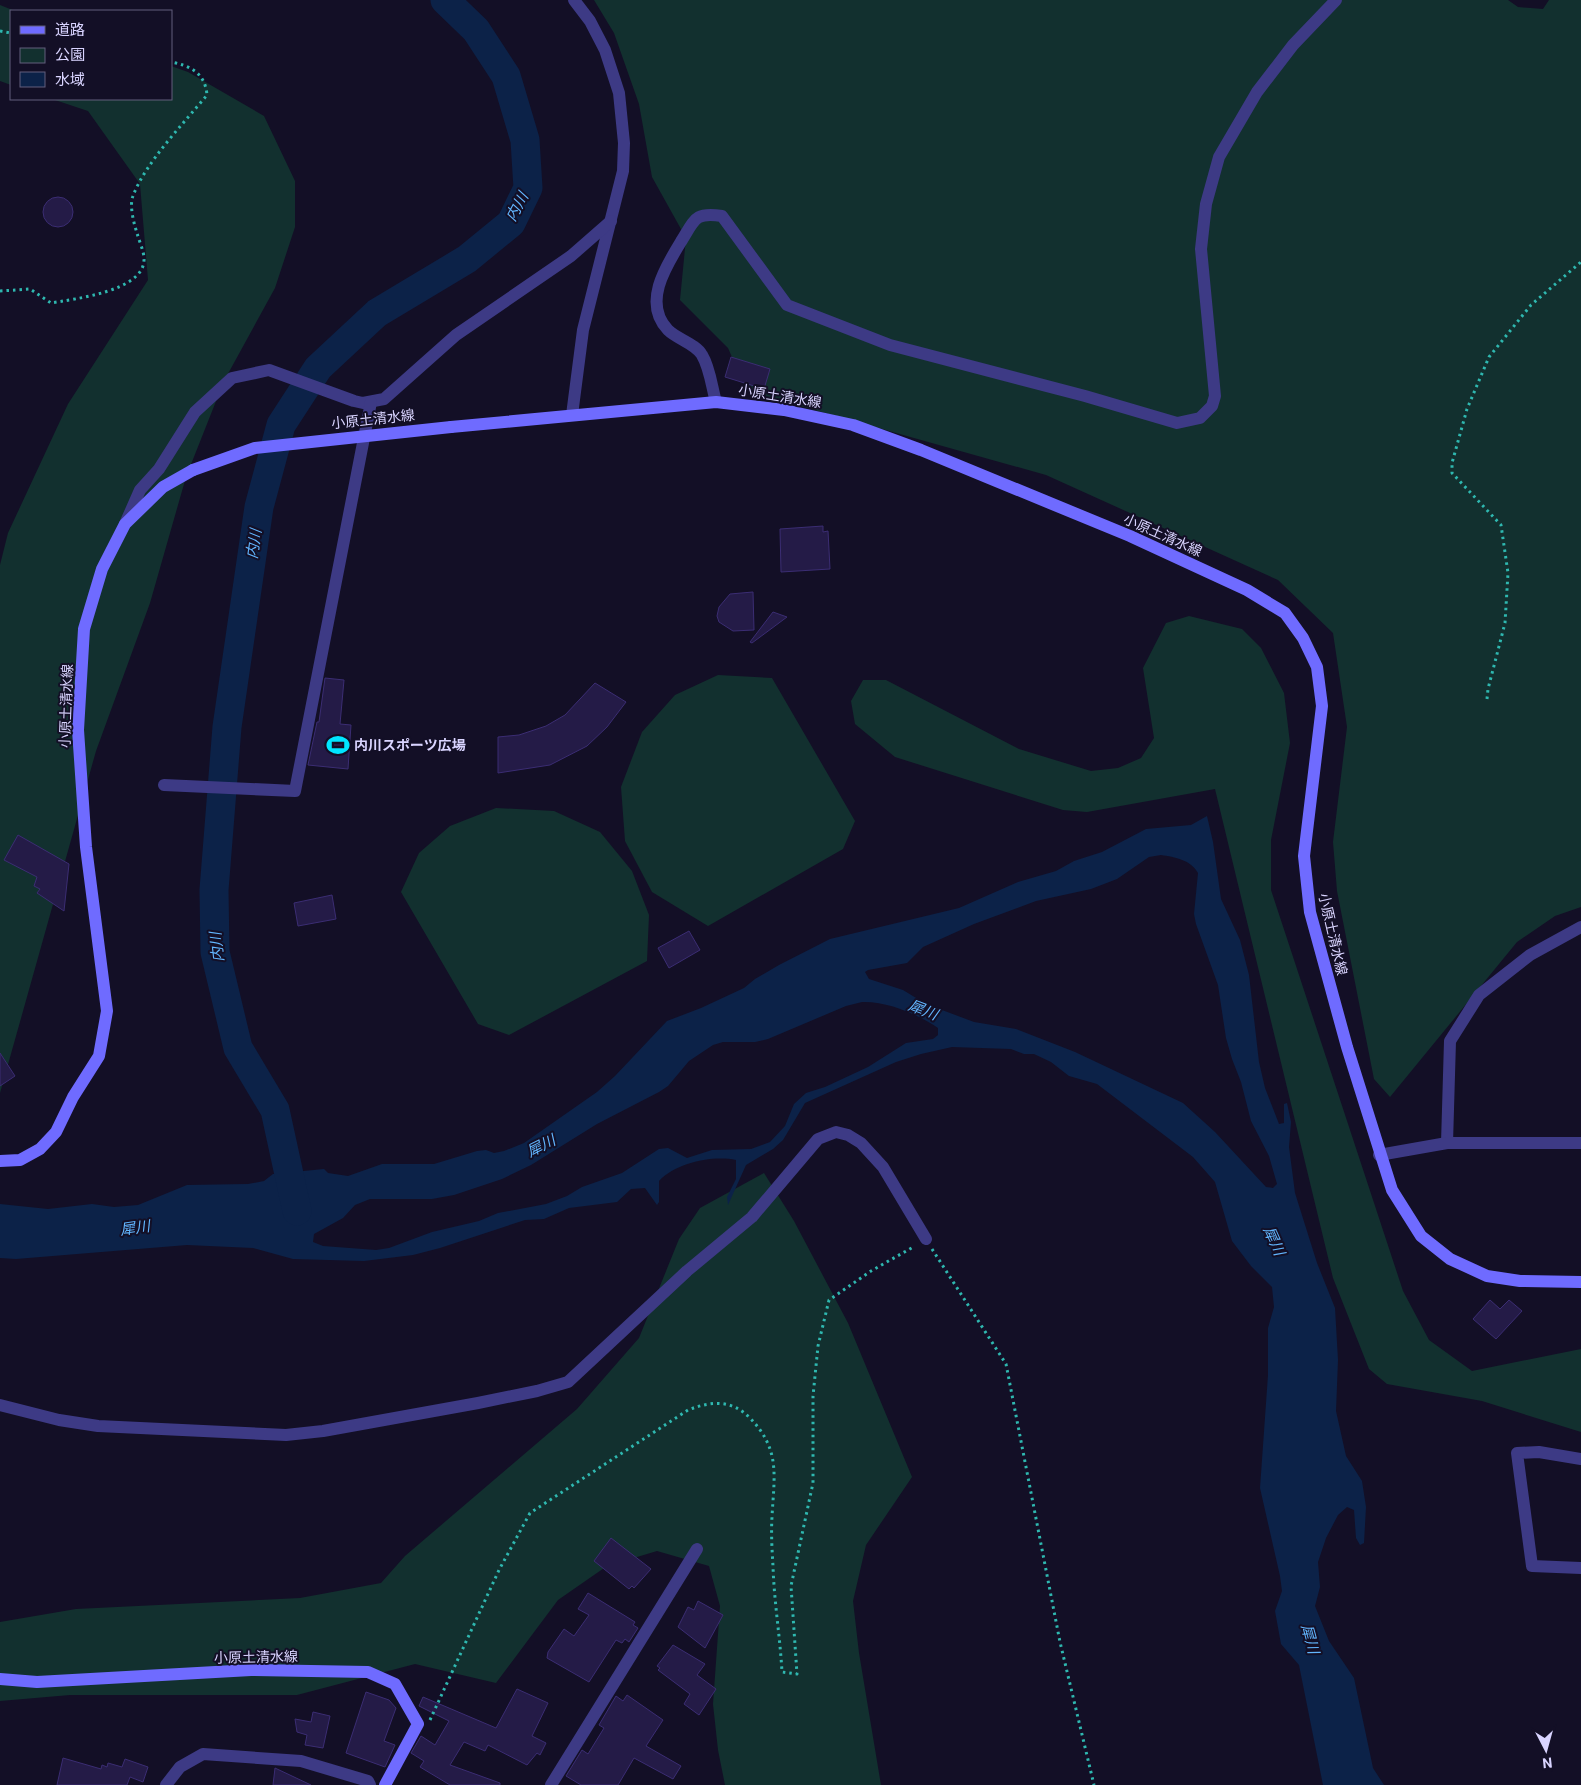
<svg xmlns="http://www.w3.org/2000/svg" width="1581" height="1785" font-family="Roboto,'Noto Sans JP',sans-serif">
<rect width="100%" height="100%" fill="#130f26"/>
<g fill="#12302f">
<polygon points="594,0 1508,0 1518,7 1543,9 1549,0 1581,0 1581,907 1555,916 1517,942 1390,1097 1374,1079 1337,891 1333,842 1347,727 1333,633 1278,580 1046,475 747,391 728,348 680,300 686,238 652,177 639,104 614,33"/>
<polygon points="0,5 15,11 11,11 11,85 0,81"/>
<polygon points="171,66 188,72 264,116 295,181 295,227 275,288 224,381 186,477 150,603 96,751 0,1093 0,565 8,533 68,404 148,280 140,184 88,111 52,99 171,99"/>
<polygon points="1189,616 1242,629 1261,648 1284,693 1290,743 1271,840 1271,890 1403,1291 1429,1340 1472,1371 1581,1349 1581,1432 1482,1401 1387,1384 1369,1369 1333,1278 1215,789 1087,812 1063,810 895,757 855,724 851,701 863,680 886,680 1019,749 1091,771 1118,768 1141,758 1154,738 1143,668 1166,623"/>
<polygon points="718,675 772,678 855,821 843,849 708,926 652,892 625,841 621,787 642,732 675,695"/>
<polygon points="496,808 554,811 600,832 632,871 649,915 647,961 509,1035 478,1024 401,892 419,853 450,826"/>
<polygon points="764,1173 794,1221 848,1323 912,1477 866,1545 853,1601 859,1653 881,1785 725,1785 718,1750 713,1704 720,1606 709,1566 657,1551 607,1566 558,1600 496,1683 415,1664 297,1695 70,1695 0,1701 0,1622 76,1609 300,1598 381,1583 405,1556 577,1409 639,1338 679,1239 700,1208"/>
</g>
<path fill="#0c2248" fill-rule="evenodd" d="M1207,816L1213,842L1221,899L1240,940L1249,975L1259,1062L1265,1088L1279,1124L1284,1123V1104L1287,1103L1291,1122L1289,1147L1295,1193L1317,1263L1335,1308L1338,1360L1336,1411L1346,1456L1362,1481L1366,1507L1364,1543L1360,1545L1356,1538L1354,1510L1347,1507L1338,1515L1326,1538L1318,1562L1320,1587L1315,1606L1329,1641L1354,1678L1373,1768L1384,1785H1323L1299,1665L1281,1644L1275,1611L1282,1591L1280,1576L1260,1488L1268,1375V1328L1274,1307L1272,1287L1251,1266L1232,1241L1215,1182L1193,1157L1097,1084L1069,1076L1051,1062L1034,1054H1024L1011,1049L952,1047L921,1054L896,1062L805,1103L783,1140L773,1149L746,1165L728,1205L727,1197L736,1179V1160C712,1155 676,1163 659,1181V1202L657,1205L645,1188L631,1189L617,1202L569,1208L544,1219L525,1220L440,1248L413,1255L364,1261L293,1259L253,1248L187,1245L16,1259L0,1258V1204L48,1209L92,1204L114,1207L138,1205L187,1185L248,1184L264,1181L273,1174L324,1169L328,1173L348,1176L382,1164H434L477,1151L486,1150L494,1153L504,1151L524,1143L597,1092L615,1076L667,1021L701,1008L744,988L755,979L779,965L830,939L959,908L1018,882L1056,871L1074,861L1102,852L1146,829L1191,825ZM1161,855C1175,857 1191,860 1198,873L1194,914L1196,924L1218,985L1226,1038L1232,1059L1241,1082L1251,1121L1269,1156L1277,1184L1273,1188L1266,1187L1215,1132L1183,1103L1075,1052L1016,1029L974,1022L926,1004L903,990L869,979L865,972L868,970L907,963L923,947L974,924L1036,901L1091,889L1117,879L1149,857ZM862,1002C887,1001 917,1014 938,1028V1035L933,1039L906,1043L868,1067L825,1087L806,1093L794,1104L785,1126L770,1142L751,1149L712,1150L687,1158L668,1148L659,1149L622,1173L582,1187L567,1196L546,1204L498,1213L479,1221L432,1232L389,1248L376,1250L323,1246L313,1242L314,1234L343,1218L355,1205L370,1199H432L454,1195L502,1179L531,1165L597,1124L659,1092L668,1086L689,1061L713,1045L723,1042H755L768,1039L846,1006Z"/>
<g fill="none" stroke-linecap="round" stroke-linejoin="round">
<polyline stroke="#0c2248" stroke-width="29" points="297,1211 275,1110 238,1048 215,952 214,890 227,727 259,507 281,425 318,368 377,313 467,259 511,223 528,188 525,140 506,76 476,30 445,0"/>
</g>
<g fill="#241b47" stroke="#3b2d73">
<circle cx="58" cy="212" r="15"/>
<polygon points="731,357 770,369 764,389 725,377"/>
<polygon points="823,526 823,532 828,531 830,569 781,572 780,529"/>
<polygon points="753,592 754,630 733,631 719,622 717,616 719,607 730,594"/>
<polygon points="773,612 787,617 752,643 750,642"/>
<polygon points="325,678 344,680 340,724 351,725 348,769 308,765 317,722 319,722"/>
<polygon points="595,683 626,702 607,727 587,746 550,765 498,773 498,737 519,735 546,726 565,715"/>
<polygon points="18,835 69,864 64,911 37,893 40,889 34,886 37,877 4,860"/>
<polygon points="332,895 336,919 298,926 294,903"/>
<polygon points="689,931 700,950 669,968 658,948"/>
<polygon points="0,1053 15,1076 0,1086"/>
<polygon points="1490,1300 1500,1309 1509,1300 1522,1311 1496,1339 1473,1319"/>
<polygon points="611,1538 651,1569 634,1588 632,1586 629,1589 594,1561"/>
<polygon points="588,1593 635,1622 633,1625 638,1628 629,1642 625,1639 622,1643 616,1640 589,1682 547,1658 548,1652 564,1629 574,1636 589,1615 578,1609"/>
<polygon points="698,1601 723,1615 705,1648 678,1627 688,1607 694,1610"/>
<polygon points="673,1645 705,1664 697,1675 716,1689 699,1715 684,1704 690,1694 658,1670 660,1668 657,1666"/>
<polygon points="517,1689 548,1703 532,1736 546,1743 540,1755 537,1753 527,1765 488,1745 485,1751 464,1742 450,1765 500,1783 500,1785 450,1785 420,1767 424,1761 411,1753 421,1736 435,1745 449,1721 419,1706 423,1697 496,1728"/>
<polygon points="366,1692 389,1700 396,1708 384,1741 395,1745 385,1767 346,1753"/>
<polygon points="627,1695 663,1720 646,1746 681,1766 673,1779 634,1758 618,1785 581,1785 566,1776 582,1750 588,1754 604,1728 599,1725 616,1696 623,1701"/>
<polygon points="313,1712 330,1716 323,1748 305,1745 307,1735 297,1732 295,1719 311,1722"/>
<polygon points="63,1758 101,1769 102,1765 107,1767 108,1763 122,1767 125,1759 148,1767 143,1782 130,1777 127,1785 57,1785"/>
<polygon points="275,1768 311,1785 273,1785"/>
</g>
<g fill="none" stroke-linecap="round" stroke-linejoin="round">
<g stroke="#2fb8b0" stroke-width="3" stroke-dasharray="2.5 4" stroke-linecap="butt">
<polyline points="0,31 11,33"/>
<path d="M0,291L30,289L51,303C74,299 145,291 144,259C144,251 139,241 137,233C134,224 129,205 133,196C145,163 184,123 207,95C205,73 191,66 171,62"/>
<polyline points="1487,699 1488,689 1505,623 1508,573 1501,525 1452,473 1452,463 1467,409 1489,357 1531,305 1581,262"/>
<polyline points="932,1249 1006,1364 1060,1642 1094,1785"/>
<path d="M430,1720L499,1570L530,1513L688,1410C711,1401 731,1399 750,1418C781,1450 774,1476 772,1517C771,1533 772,1550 773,1566C774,1601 780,1636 782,1672L797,1674L791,1586L813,1483V1396L818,1346L829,1300L871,1271L915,1246"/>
</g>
<g stroke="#3d3a85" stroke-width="12">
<path d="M716,402C712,388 710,368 702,355C696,344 677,339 668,330C642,303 666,266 682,240C695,219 695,212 722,216L787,305L890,345L1085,396L1177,423L1200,418L1212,406L1215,396L1201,249L1206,204L1219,157L1257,92L1293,45L1336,0"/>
<polyline points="572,415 583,330 623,171 624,143 619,93 605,50 590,21 574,0"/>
<polyline points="125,524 140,490 159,469 195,412 232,378 269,370 354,401 363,403 384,399 456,335 571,256 611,221"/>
<polyline points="164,785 295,791 371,402"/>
<polyline points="1447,1143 1450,1041 1479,995 1530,955 1581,927"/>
<polyline points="1379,1155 1447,1143 1581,1143"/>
<polyline points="0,1405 59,1420 98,1426 286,1435 323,1431 478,1403 537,1391 568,1382 687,1271 752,1217 818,1139 836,1132 848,1135 861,1143 883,1167 926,1239"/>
<polyline points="1581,1459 1539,1452 1517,1453 1532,1566 1581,1568"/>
<polyline points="166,1785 180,1767 203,1754 301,1761 368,1781 370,1785"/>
<polyline points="551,1785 697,1549"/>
</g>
<g stroke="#6f6bff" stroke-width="12">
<polyline points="451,427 716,402 784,410 853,425 921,450 1130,536 1247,590 1285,613 1303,638 1317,667 1322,706 1304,856 1310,912 1347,1047 1392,1190 1421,1236 1450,1259 1487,1276 1520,1281 1581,1282"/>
<polyline points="0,1161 20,1160 40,1149 56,1132 73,1097 99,1056 107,1011 86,847 78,730 84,629 102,569 125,524 163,487 193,470"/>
<polyline points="0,1679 37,1682 251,1670 368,1672 395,1684 418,1724 385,1785"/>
</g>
<polyline stroke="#6f6bff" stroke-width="12" points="193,470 255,448 451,427"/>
</g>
<defs>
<symbol id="stadium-bare" viewBox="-9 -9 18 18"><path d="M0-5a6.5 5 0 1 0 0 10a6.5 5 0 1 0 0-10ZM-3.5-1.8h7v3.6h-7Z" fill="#00e5ff" stroke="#130f26" stroke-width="2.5" paint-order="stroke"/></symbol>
</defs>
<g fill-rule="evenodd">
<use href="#stadium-bare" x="322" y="729" width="32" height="32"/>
</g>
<g text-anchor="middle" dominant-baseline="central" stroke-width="4" stroke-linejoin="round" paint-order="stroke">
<g font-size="14" fill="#d9d4ff" stroke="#130f26">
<text transform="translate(780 396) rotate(9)">小原土清水線</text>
<text transform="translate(373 419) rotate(-6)">小原土清水線</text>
<text transform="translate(1163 535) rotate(24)">小原土清水線</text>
<text transform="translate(66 706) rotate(-88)">小原土清水線</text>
<text transform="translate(1333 934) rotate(77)">小原土清水線</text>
<text transform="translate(256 1657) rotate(-1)">小原土清水線</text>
</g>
<g font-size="14" font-weight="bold" fill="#d9d4ff" stroke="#130f26" text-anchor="start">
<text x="354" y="745">内川スポーツ広場</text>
</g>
<g font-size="15" font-style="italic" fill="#62b6ff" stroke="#130f26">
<text transform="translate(517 207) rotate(-62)">内川</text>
<text transform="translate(254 544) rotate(-82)">内川</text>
<text transform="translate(217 947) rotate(-96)">内川</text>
<text transform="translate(923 1010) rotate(21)">犀川</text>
<text transform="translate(541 1146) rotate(-27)">犀川</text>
<text transform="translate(135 1228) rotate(-8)">犀川</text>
<text transform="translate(1274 1241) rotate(66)">犀川</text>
<text transform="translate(1310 1639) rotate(75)">犀川</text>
</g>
</g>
<rect x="10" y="10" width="162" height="90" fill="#130f26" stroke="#625e7d"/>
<rect x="20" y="26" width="25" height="8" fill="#6f6bff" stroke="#625e7d"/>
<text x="55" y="35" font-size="15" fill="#d9d4ff">道路</text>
<rect x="20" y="48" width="25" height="15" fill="#12302f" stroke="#625e7d"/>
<text x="55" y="60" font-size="15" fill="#d9d4ff">公園</text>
<rect x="20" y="72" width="25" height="15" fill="#0c2248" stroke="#625e7d"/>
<text x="55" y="85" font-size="15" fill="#d9d4ff">水域</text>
<g transform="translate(1546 1750) rotate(174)" stroke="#130f26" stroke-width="4" paint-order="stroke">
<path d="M0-4L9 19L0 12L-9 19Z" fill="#d9d4ff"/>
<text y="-8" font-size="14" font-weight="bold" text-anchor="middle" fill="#d9d4ff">N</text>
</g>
</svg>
